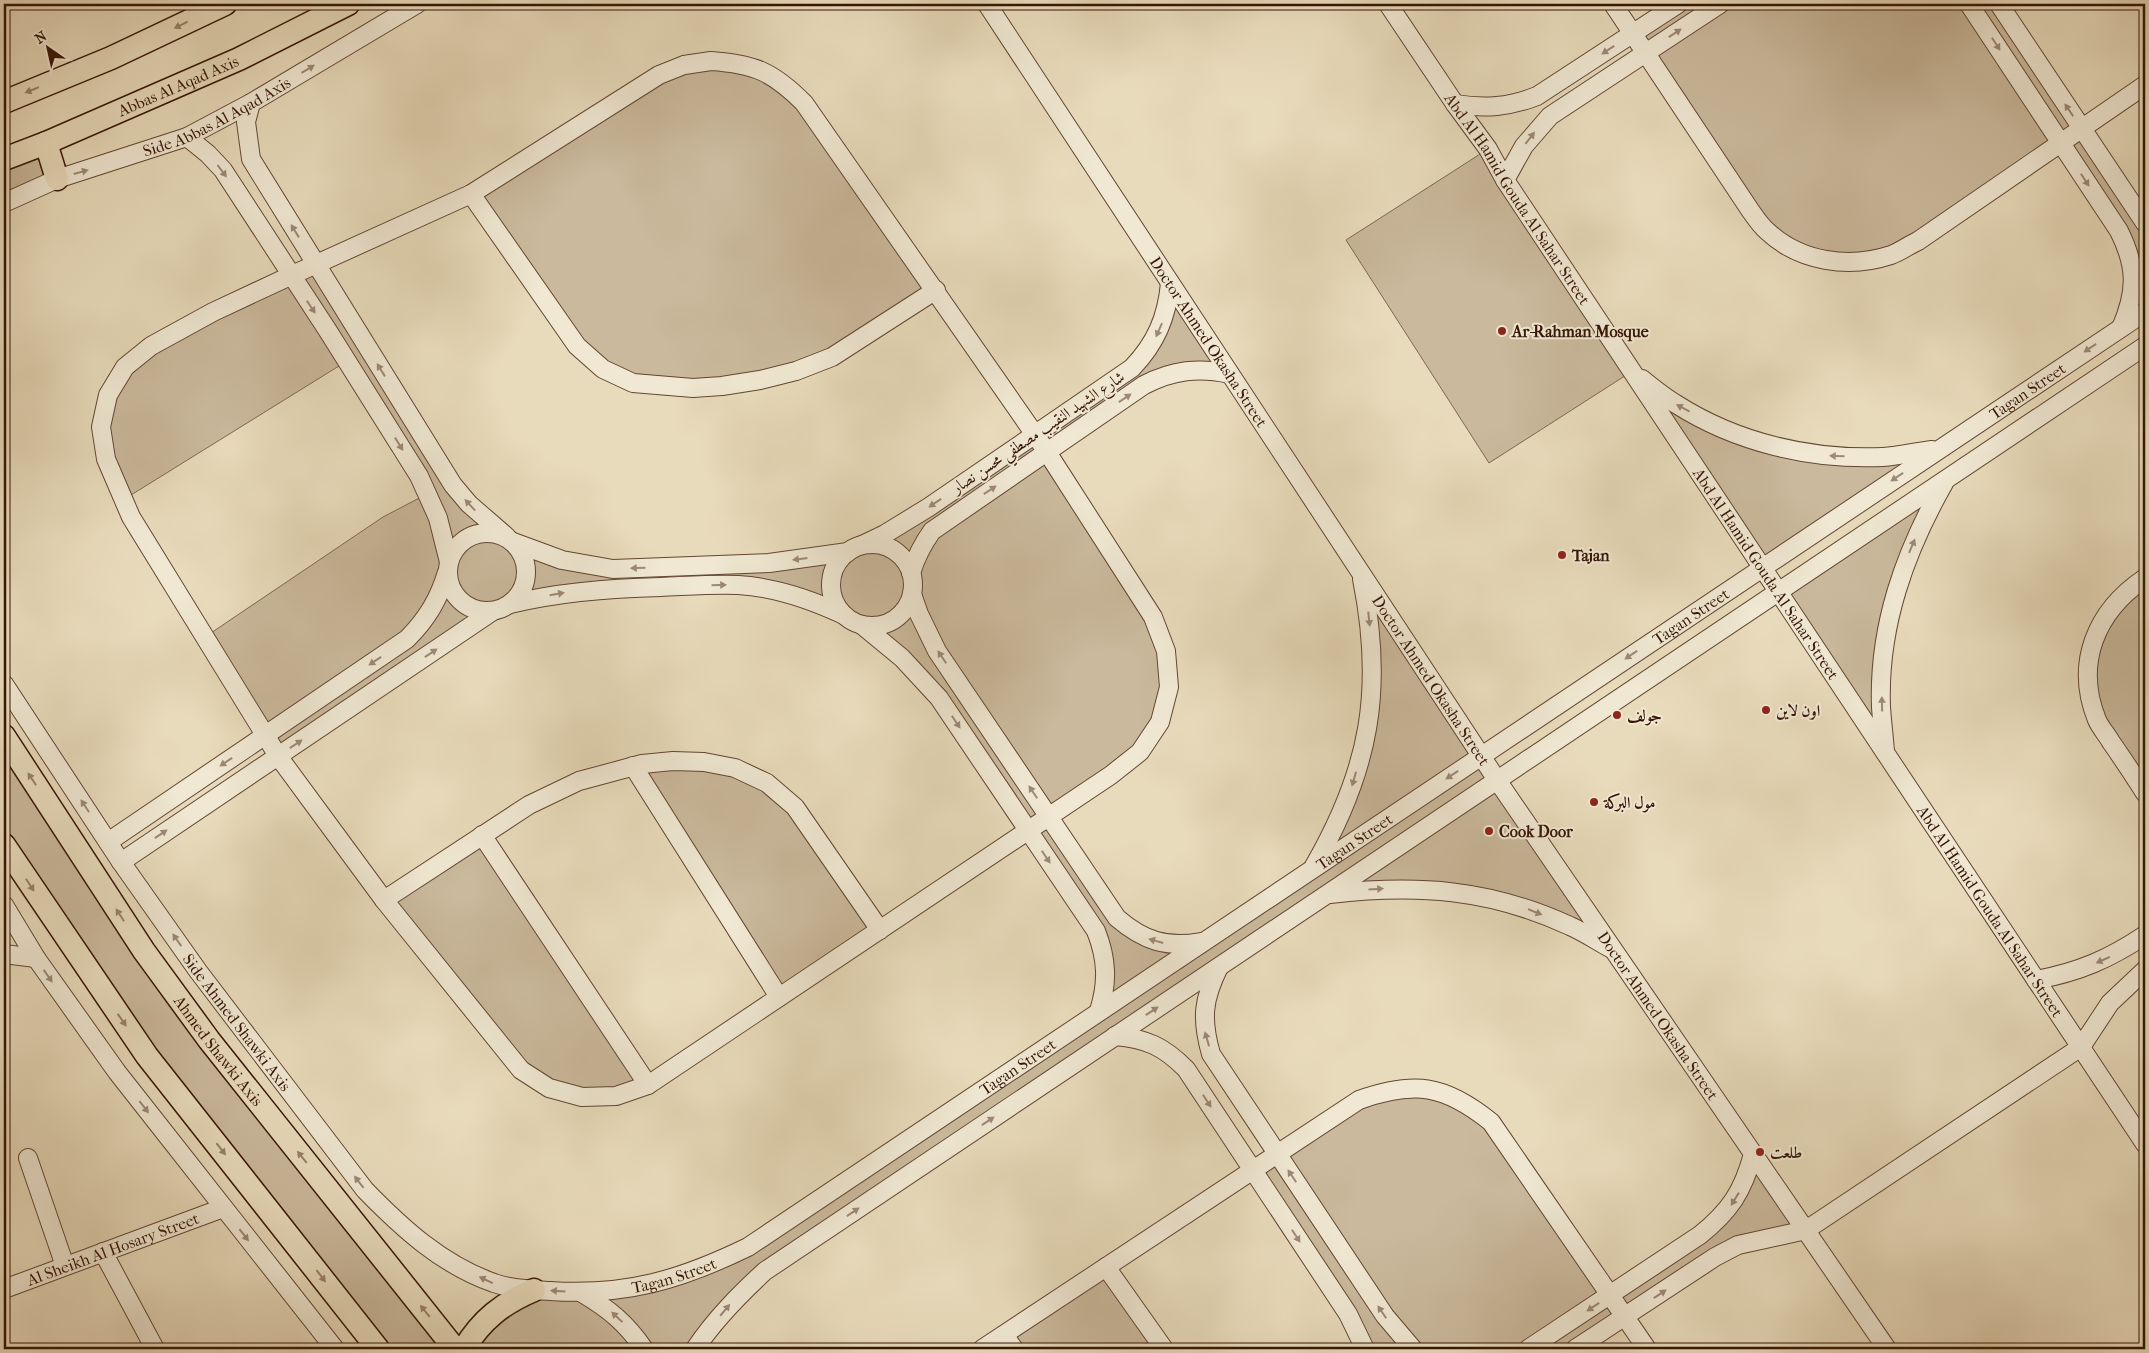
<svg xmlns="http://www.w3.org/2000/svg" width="2149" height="1353" font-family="'IM FELL French Canon',Amiri,serif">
<rect width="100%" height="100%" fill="#e8dbbb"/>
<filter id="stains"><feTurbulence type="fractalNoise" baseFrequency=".004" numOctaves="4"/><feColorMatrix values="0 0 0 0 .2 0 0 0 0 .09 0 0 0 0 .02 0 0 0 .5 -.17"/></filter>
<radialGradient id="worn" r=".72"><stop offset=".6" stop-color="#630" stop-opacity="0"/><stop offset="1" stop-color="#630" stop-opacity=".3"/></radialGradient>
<g fill="#cab99c" stroke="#806750">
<polygon points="1678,4 1999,4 2145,223 2145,312 2121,328 2133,269 2061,143 1918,241 1839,262 1766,231 1633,34"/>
<polygon points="711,61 786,86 936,290 832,357 693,388 603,369 471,194 638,90"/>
<polygon points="46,143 57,179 4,203 4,157"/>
<polygon points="1488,149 1631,372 1724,430 1829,456 1938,449 1762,568 1631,372 1489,463 1346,240"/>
<polygon points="316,265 487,522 587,566 848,552 1132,368 1170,283 1230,374 1177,372 1047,452 1153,617 1169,687 1140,752 1050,816 1117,918 1186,944 1312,869 1334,831 1371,706 1361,571 1614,951 1477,895 1327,894 802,1245 695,1349 464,1349 510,1300 582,1293 709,1266 1099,1011 1102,946 939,698 862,625 844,615 739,585 510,604 493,611 278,756 205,637 383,517 427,494 347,361 123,500 106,459 108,395 125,367"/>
<polygon points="1946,480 1891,611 1885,753 1778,592"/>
<polygon points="2145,578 2145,793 2089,693 2096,631"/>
<polygon points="4,735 159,971 455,1349 378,1349 4,845"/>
<polygon points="673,761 767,783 880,930 779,997 642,764"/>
<polygon points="482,835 648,1085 582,1097 521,1070 384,900"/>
<polygon points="1386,1091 1469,1104 1611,1295 1720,1220 1753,1154 1806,1230 1738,1245 1575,1349 1365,1349 1253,1171"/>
<polygon points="1106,1267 1164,1349 1014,1349 1004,1335"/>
</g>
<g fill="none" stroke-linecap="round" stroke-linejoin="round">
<defs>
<g id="minor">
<path id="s1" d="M987,4L1497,780L1887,1349"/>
<path id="s2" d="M1388,4L1455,104L1488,149L1505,180L2145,1144"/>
<path d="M1613,4L1750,210C1755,217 1760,225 1767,231C1800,262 1849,269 1891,255C1900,252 1909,245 1918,241L2145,85"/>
<path d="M1969,4L2119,231C2137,267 2137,291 2121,328"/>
<polyline points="1999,4 2145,223"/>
<path d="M711,61C755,64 773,72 804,103L1047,452L1153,617L1166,651L1169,687L1160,722L1140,752L1111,775L648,1085L616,1096L582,1097L549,1088L521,1070L384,900L278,756L131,517L106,459L101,427L108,395L125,367L151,346L213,312L290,276L471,194L659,75L684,65Z"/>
<polyline points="251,103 246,122 251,159 453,485 469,504 507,537"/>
<path d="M1455,104C1485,109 1509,107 1537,96L1678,4"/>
<polyline points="187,137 208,154 223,170 328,331 419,476 438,518 449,562"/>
<polyline points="1505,180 1524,146 1550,116 1720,4"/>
<polyline points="471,194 577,346 603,369 633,383 693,388 722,386 760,380 796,371 832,357 936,290"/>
<path id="s3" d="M4,203L57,179L187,137L251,103L417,4"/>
<path d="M1642,379C1653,388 1664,397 1676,404C1737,443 1811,460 1883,457C1899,456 1916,452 1932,450"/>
<circle cx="487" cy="572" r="39"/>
<polyline points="513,542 562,560 613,569 769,563 848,552"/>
<circle cx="872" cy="585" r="41"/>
<path d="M862,545L885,534L929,507L1132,368C1156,343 1167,317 1170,283"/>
<path d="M911,573C916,557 922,545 932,531L1144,385C1173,370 1199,367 1230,374"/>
<path d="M2145,578C2096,611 2074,663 2097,720C2100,727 2107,735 2111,742C2123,759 2134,776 2145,793"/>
<path d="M912,594L919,614L937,651L1117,918C1144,941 1166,948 1201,942"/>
<path d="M510,604C560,592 610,588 661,587C687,586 713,584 738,585C774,587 812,600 844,615"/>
<path d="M862,625L902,658L939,698L1096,931C1107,959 1108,982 1099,1011"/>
<path id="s4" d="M4,684L121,862L198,971L365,1190C402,1228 442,1265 494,1283C510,1289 532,1290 550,1291C626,1296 680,1280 748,1247L2145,312"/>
<path d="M1885,752C1884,737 1882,722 1881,707C1878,626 1905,552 1944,483"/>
<polyline points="633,766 779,997"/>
<polyline points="482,835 648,1085"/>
<path d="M108,842L407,639C427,619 439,599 447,572"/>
<polyline points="121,862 493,611"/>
<path d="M1314,866C1370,769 1384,689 1362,579"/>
<path d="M1330,894C1417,884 1490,889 1570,926C1584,932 1597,941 1610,948"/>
<polyline points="384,900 529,805 579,781 642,764 673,761 704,762 735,768 767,783 795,807 880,930"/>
<polyline points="4,905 36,958 117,1072 335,1349"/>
<polyline points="4,954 36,958"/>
<path d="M1219,967C1203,999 1201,1019 1211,1054L1385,1316L1413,1349"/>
<path d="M2036,980C2079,972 2109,959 2145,935"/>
<path d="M1115,1036C1147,1039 1163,1046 1186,1069L1348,1314L1365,1349"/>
<polyline points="28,1158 65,1266"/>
<polyline points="103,1252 155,1349"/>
<polyline points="1106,1267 1164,1349"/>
<path id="s5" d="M4,1289L223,1208"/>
<path d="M582,1293C609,1309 626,1323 644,1349"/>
<polyline points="1004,1335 1014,1349"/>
<path d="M695,1349C715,1319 739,1295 765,1271L2145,346"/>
<path d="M982,1349L1359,1100C1415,1080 1445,1085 1491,1122L1647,1349"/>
<path d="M1528,1349L1700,1235C1730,1211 1743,1191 1753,1154"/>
<polyline points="1575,1349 1715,1257 1738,1245 1806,1230 2081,1047 2110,1003 2145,970"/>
</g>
<g id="major">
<polyline points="4,102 111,58 225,4"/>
<polyline points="46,143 57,179"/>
<path id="s6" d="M4,159L46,143L239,59L348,4"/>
<path id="s7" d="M4,736L144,951L209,1040L455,1349"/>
<polyline points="4,845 147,1056 378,1349"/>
<path d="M464,1349C481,1320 503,1303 534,1290"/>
</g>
</defs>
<use href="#minor" stroke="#624632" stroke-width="20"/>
<use href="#major" stroke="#361505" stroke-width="25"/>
<use href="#minor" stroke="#f0e8d3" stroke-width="18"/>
<use href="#major" stroke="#e8dbbb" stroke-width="22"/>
</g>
<defs><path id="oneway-solid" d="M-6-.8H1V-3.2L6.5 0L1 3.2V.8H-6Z" transform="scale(1.25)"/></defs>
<g fill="#988269">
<use href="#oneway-solid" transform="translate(181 25) rotate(154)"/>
<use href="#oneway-solid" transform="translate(32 90) rotate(158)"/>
<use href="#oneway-solid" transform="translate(32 779) rotate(-123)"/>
<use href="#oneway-solid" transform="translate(30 885) rotate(57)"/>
<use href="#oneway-solid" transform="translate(120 915) rotate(-123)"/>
<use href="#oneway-solid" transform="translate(122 1020) rotate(55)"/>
<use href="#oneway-solid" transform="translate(221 1149) rotate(52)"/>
<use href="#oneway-solid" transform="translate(302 1157) rotate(-129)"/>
<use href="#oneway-solid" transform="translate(321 1276) rotate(52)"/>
<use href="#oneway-solid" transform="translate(425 1311) rotate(-129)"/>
</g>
<g fill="#9c8976">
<use href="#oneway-solid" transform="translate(1675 33) rotate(-33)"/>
<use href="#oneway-solid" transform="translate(1996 44) rotate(57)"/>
<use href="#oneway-solid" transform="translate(1608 50) rotate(147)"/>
<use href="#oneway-solid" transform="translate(308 69) rotate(-31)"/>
<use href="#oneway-solid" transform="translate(2069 110) rotate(-124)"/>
<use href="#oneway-solid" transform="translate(1530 138) rotate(-52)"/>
<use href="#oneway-solid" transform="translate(222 171) rotate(53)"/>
<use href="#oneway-solid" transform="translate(81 172) rotate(-16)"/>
<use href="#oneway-solid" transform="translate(2085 180) rotate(57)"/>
<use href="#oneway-solid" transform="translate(295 231) rotate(-122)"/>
<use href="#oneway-solid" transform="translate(311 307) rotate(56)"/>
<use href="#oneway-solid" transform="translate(1159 330) rotate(114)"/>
<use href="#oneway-solid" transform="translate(2090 348) rotate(146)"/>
<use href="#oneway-solid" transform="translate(381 370) rotate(-122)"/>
<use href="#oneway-solid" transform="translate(1125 398) rotate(-34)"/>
<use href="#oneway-solid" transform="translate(1683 408) rotate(-152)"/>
<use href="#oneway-solid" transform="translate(399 444) rotate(58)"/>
<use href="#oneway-solid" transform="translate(1837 456) rotate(-179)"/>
<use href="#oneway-solid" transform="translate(1897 477) rotate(146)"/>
<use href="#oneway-solid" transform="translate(990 490) rotate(-34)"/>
<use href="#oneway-solid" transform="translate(935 503) rotate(146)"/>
<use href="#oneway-solid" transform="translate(470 505) rotate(-133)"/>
<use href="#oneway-solid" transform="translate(1912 546) rotate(-67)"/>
<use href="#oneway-solid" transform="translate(800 559) rotate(173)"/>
<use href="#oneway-solid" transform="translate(638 568) rotate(178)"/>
<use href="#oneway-solid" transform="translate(719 585) rotate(-1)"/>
<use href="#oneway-solid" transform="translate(557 594) rotate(-10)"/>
<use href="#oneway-solid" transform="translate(1369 619) rotate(84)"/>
<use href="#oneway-solid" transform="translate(431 653) rotate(-34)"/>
<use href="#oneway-solid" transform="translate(1631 655) rotate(146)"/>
<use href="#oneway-solid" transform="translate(942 657) rotate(-124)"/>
<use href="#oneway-solid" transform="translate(375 661) rotate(146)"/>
<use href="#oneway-solid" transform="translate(1882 704) rotate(-91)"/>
<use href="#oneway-solid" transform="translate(956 722) rotate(56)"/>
<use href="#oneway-solid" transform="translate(296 744) rotate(-34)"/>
<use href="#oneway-solid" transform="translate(226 762) rotate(146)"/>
<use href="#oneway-solid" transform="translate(1452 775) rotate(146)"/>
<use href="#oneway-solid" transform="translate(1354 779) rotate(106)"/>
<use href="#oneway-solid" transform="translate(1033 792) rotate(-124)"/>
<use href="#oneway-solid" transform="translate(85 806) rotate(-123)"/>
<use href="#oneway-solid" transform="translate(161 834) rotate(-34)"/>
<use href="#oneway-solid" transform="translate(1046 857) rotate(56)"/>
<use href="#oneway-solid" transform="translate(1376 889) rotate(-4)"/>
<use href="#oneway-solid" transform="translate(1535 912) rotate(22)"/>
<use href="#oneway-solid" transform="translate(177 940) rotate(-125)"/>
<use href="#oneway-solid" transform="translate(1156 941) rotate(-164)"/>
<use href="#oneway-solid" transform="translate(2103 960) rotate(156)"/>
<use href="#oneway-solid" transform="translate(48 976) rotate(55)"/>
<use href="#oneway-solid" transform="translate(1152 1011) rotate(-34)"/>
<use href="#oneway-solid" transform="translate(1207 1039) rotate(-106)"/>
<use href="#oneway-solid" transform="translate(1207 1101) rotate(57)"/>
<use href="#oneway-solid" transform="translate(144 1107) rotate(52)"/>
<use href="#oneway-solid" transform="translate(988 1121) rotate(-34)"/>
<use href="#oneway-solid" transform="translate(1292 1176) rotate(-124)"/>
<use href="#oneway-solid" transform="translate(359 1182) rotate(-128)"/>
<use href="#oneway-solid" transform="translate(1735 1199) rotate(122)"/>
<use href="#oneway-solid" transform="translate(853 1212) rotate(-34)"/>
<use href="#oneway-solid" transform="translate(244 1235) rotate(52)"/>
<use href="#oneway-solid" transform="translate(1296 1236) rotate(57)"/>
<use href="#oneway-solid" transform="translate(486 1280) rotate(-155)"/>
<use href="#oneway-solid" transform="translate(558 1291) rotate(-176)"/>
<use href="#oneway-solid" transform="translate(1660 1294) rotate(-33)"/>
<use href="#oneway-solid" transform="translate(1593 1307) rotate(146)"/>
<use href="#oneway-solid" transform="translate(725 1310) rotate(-50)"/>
<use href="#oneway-solid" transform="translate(1382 1312) rotate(-124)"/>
<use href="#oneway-solid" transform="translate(617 1317) rotate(-137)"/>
</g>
<g fill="#8f2418" stroke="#f0e8d3" stroke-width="2">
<circle cx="1502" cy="331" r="5"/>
<circle cx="1562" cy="555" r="5"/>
<circle cx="1766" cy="710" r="5"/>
<circle cx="1617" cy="715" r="5"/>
<circle cx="1594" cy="802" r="5"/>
<circle cx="1489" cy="831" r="5"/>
<circle cx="1760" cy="1152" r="5"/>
</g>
<g text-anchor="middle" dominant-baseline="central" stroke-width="4" stroke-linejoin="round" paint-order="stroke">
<g font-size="16" fill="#361505" stroke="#f0e8d3">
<text stroke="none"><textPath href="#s6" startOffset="189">Abbas Al Aqad Axis</textPath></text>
<text stroke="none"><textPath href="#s3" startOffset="230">Side Abbas Al Aqad Axis</textPath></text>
<text stroke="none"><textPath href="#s2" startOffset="234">Abd Al Hamid Gouda Al Sahar Street</textPath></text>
<text stroke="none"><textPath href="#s1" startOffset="404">Doctor Ahmed Okasha Street</textPath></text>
<text stroke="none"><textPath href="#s4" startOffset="2584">Tagan Street</textPath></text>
<text transform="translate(1038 432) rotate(-34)">شارع الشهيد النقيب مصطفي محسن نصار</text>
<text stroke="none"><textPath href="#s2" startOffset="684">Abd Al Hamid Gouda Al Sahar Street</textPath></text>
<text stroke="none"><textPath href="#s4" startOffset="2179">Tagan Street</textPath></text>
<text stroke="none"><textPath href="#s1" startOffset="809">Doctor Ahmed Okasha Street</textPath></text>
<text stroke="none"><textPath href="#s4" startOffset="1774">Tagan Street</textPath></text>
<text stroke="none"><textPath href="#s2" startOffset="1089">Abd Al Hamid Gouda Al Sahar Street</textPath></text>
<text stroke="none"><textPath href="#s1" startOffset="1214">Doctor Ahmed Okasha Street</textPath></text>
<text stroke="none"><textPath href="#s4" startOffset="411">Side Ahmed Shawki Axis</textPath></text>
<text stroke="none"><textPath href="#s7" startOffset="381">Ahmed Shawki Axis</textPath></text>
<text stroke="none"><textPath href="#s4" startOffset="1369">Tagan Street</textPath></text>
<text stroke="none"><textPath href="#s5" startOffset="116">Al Sheikh Al Hosary Street</textPath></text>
<text stroke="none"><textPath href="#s4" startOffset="965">Tagan Street</textPath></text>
</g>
<g font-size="16" font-weight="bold" fill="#361505" stroke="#f0e8d3" text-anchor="start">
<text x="1512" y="331">Ar-Rahman Mosque</text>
<text x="1572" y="555">Tajan</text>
<text x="1776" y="710">اون لاين</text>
<text x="1627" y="715">جولف</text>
<text x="1604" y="802">مول البركة</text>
<text x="1499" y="831">Cook Door</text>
<text x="1770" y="1152">طلعت</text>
</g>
</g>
<rect width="2149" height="1353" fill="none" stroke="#e8dbbb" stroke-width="20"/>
<rect x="5" y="5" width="2139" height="1343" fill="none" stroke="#361505" stroke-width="2.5"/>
<rect x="10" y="10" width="2129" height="1333" fill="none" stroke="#361505"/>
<g transform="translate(48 48) rotate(326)" stroke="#f0e8d3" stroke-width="4" paint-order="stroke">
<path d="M0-4L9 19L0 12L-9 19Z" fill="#361505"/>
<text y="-8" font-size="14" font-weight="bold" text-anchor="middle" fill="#361505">N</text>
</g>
<rect width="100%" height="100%" filter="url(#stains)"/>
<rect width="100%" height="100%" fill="url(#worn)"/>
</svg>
